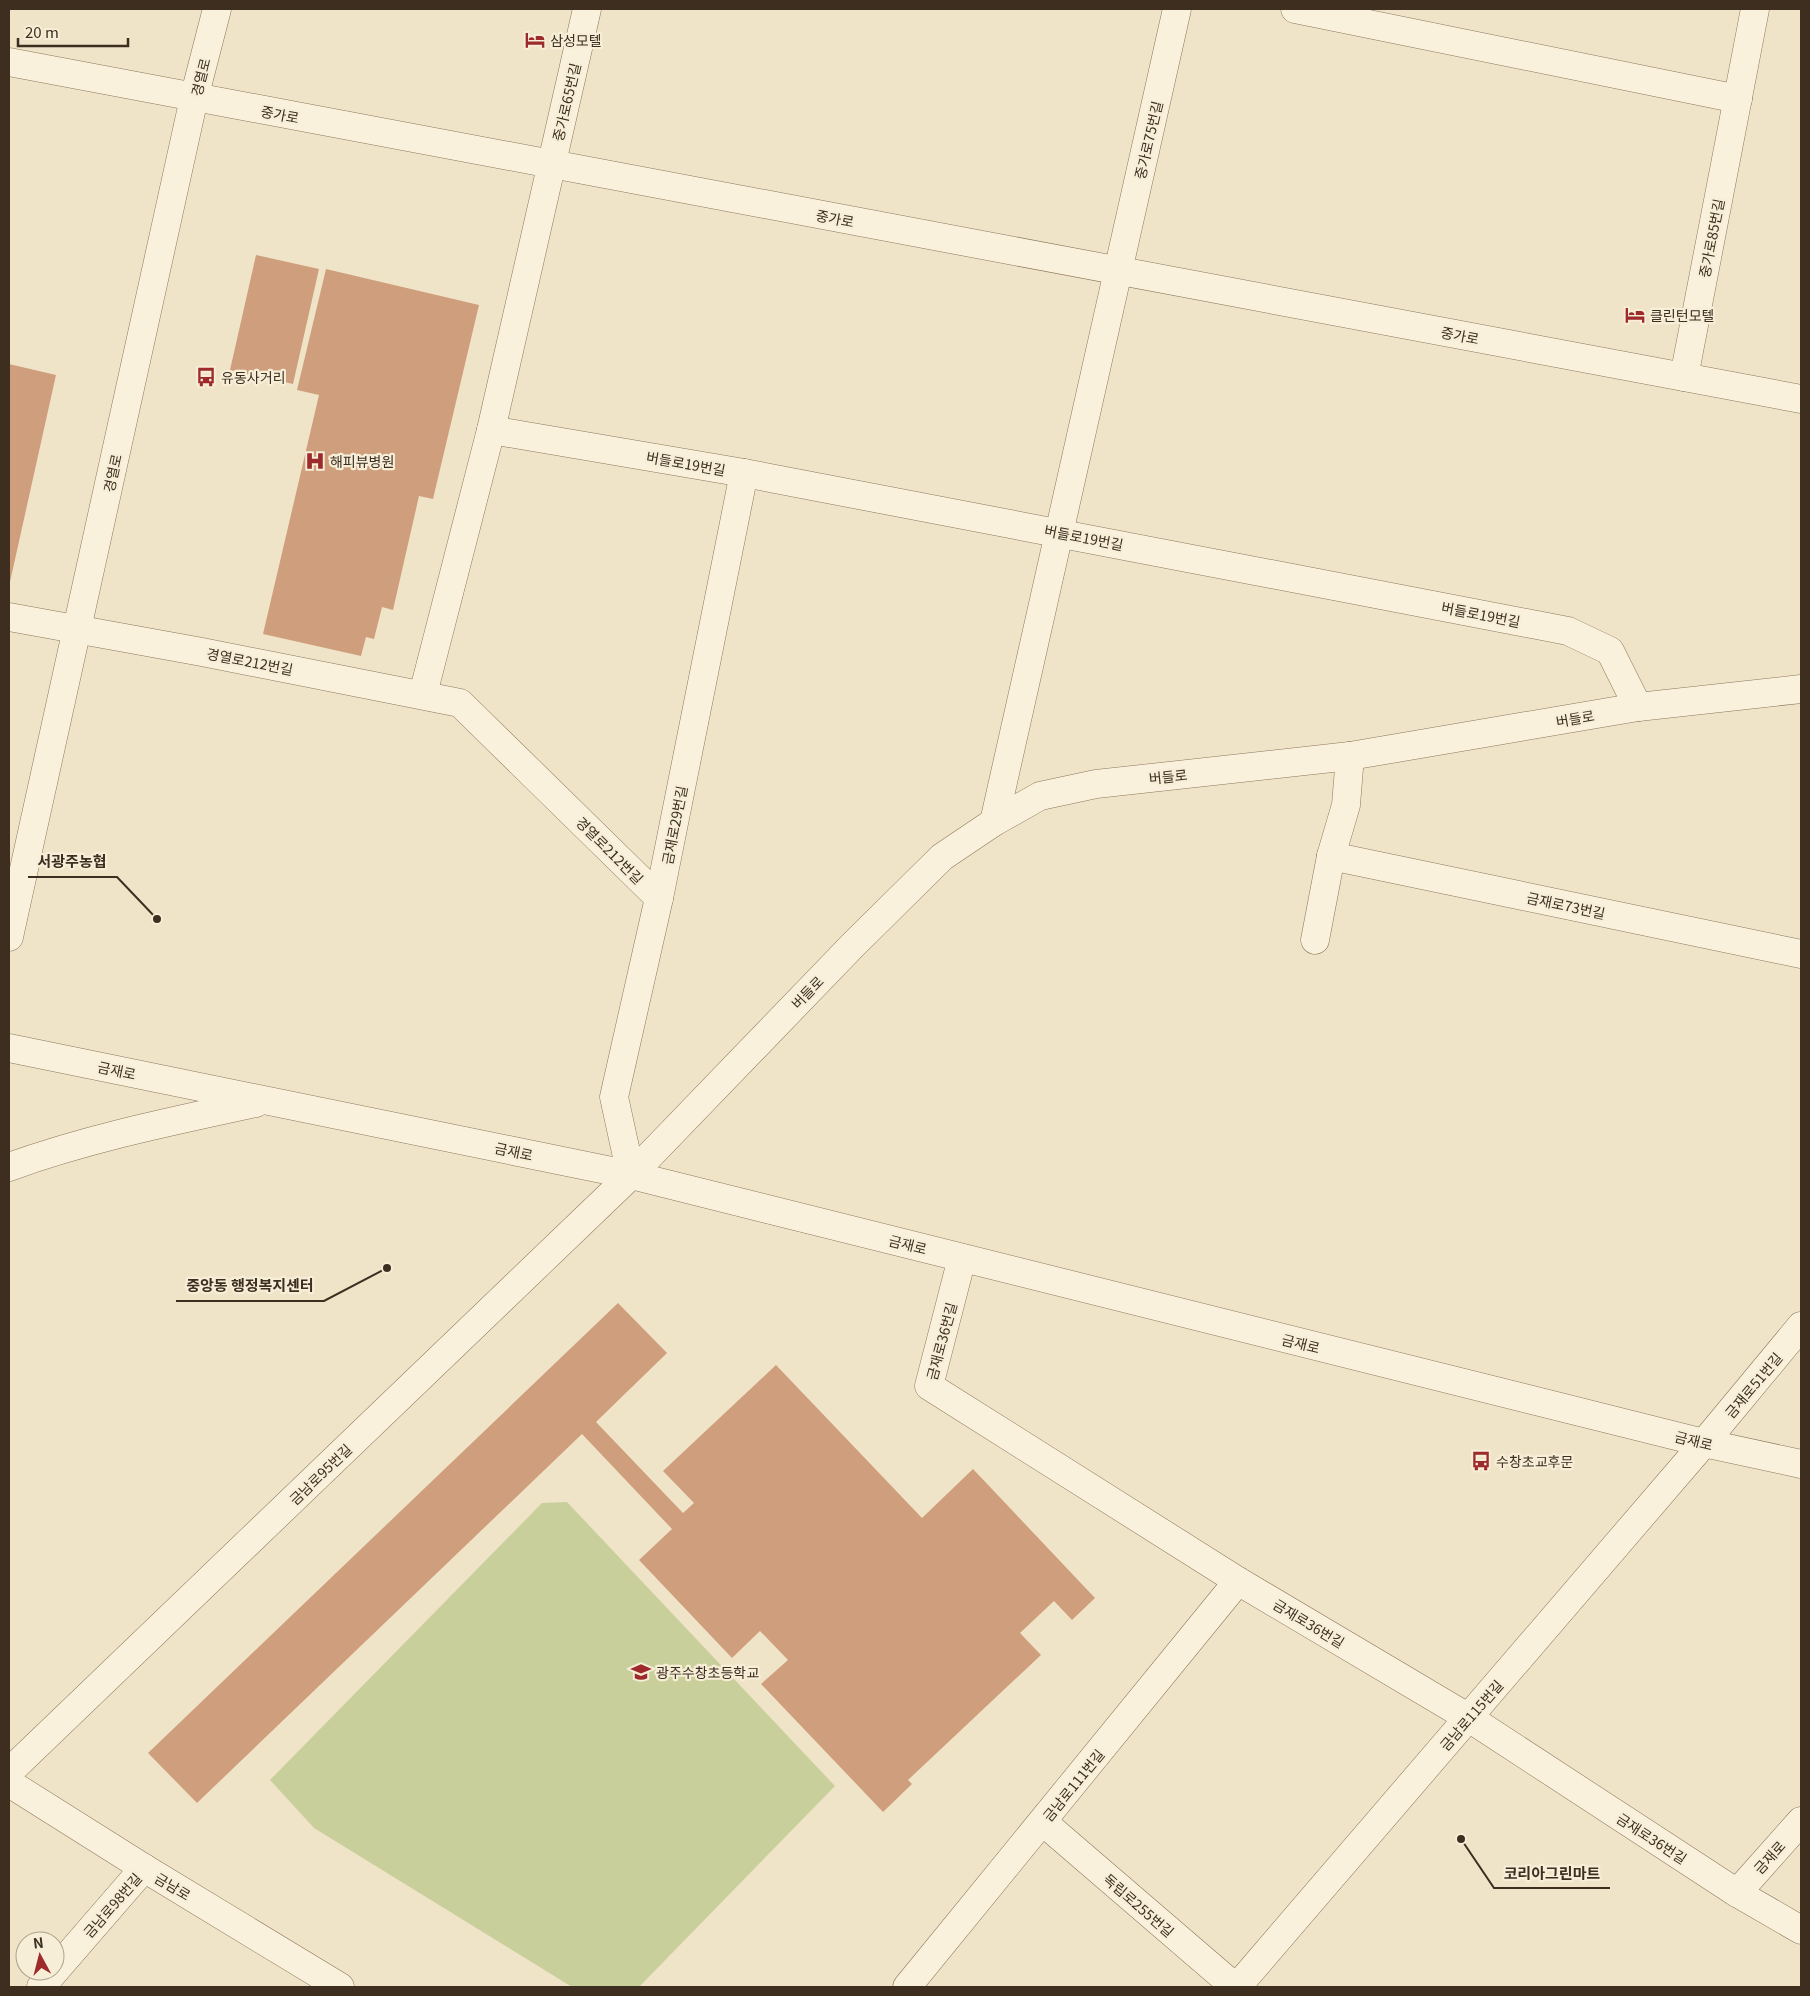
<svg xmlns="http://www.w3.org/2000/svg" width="1810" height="1996" font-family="Georgia,'Noto Sans KR',serif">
<rect width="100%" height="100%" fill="#f0e4c8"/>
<polygon fill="#c9cf9b" points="567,1502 835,1786 639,1987 572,1987 314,1828 270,1780 542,1503"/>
<g fill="#cf9f7d">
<polygon points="256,255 319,269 293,384 230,370"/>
<polygon points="326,269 479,305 433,499 419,496 393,610 382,607 374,639 366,637 361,656 263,634 319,395 297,390"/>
<polygon points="9,364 56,375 10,582 9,582"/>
<polygon points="618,1303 667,1353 596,1422 683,1513 694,1503 663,1471 776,1365 922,1518 973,1469 1095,1598 1072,1620 1054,1601 1020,1633 1041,1655 908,1780 912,1784 883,1812 761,1684 788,1660 760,1631 732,1658 639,1560 672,1529 582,1434 197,1803 148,1753"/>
</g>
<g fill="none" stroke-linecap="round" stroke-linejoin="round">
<defs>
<g id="minor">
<polyline points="1295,9 1738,99"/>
<polyline points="9,62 1801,399"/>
<polyline points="1684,377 1755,9"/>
<polyline points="491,430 744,473 1568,631 1610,651 1638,707"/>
<polyline points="9,617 202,652 460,703 659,898"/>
<polyline points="423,694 491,430 587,9"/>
<polyline points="994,822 1177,9"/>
<polyline points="1331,856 1801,954"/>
<polyline points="9,937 194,98 217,9"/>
<polyline points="1315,940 1331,856 1346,805 1350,756"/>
<polyline points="9,1048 631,1175 1704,1443 1801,1464"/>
<path d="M9,1167C89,1138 173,1121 256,1103"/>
<polyline points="631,1175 614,1097 659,898 744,473"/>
<polyline points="962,1258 929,1386 1238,1581 1469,1718 1737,1893 1801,1930"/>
<polyline points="9,1772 631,1175 852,946 942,857 994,822 1040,796 1096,784 1350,756 1638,707 1801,689"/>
<polyline points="9,1783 144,1868 340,1987"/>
<polyline points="1043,1822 1235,1987"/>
<polyline points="1737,1893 1801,1821"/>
<polyline points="41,1987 144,1868"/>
<polyline points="907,1987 1238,1581"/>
<polyline points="1237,1987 1704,1443 1801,1326"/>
</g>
</defs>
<use href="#minor" stroke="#8d765c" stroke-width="29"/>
<use href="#minor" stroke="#faf1dc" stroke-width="28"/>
</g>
<defs>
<symbol id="hotel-bare" viewBox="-9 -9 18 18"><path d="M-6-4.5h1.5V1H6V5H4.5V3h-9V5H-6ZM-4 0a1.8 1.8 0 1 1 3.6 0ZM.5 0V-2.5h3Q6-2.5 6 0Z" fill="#9e2a2b" stroke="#f7eed8" stroke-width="2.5" paint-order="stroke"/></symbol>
<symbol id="bus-bare" viewBox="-9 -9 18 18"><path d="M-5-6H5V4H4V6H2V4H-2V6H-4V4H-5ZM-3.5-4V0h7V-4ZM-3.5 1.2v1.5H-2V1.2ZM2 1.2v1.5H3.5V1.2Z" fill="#9e2a2b" stroke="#f7eed8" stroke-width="2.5" paint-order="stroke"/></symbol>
<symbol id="hospital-bare" viewBox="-9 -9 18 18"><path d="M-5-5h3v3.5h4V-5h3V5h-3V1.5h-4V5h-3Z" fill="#9e2a2b" stroke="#f7eed8" stroke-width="2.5" paint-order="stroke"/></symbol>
<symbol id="school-bare" viewBox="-9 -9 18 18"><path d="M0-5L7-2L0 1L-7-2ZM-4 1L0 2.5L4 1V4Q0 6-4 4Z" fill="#9e2a2b" stroke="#f7eed8" stroke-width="2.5" paint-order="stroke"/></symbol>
</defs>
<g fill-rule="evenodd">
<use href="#hotel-bare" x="521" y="26" width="28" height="28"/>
<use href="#hotel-bare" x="1621" y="301" width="28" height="28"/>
<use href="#bus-bare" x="192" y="363" width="28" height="28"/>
<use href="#hospital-bare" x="301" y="447" width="28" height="28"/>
<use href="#bus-bare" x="1467" y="1447" width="28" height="28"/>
<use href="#school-bare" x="627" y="1658" width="28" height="28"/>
</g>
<g text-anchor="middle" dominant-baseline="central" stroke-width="4.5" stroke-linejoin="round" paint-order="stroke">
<g font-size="14" fill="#3d2e20" stroke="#f7eed8" text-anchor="start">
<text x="550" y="40">삼성모텔</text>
<text x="1650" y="315">클린턴모텔</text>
<text x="221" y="377">유동사거리</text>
<text x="330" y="461">해피뷰병원</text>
<text x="1496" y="1461">수창초교후문</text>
<text x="656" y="1672">광주수창초등학교</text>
</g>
<g font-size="14" fill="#3d2e20" stroke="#f7eed8">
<text transform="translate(200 77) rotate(-76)">경열로</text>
<text transform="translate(566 102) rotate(-77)">중가로65번길</text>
<text transform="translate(280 114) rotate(11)">중가로</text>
<text transform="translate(1148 140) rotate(-77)">중가로75번길</text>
<text transform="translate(835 218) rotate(11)">중가로</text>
<text transform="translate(1711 238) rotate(-79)">중가로85번길</text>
<text transform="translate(1460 335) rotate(11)">중가로</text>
<text transform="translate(686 463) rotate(10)">버들로19번길</text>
<text transform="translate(112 473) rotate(-78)">경열로</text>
<text transform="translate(1084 537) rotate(11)">버들로19번길</text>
<text transform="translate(1481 614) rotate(11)">버들로19번길</text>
<text transform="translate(250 661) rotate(11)">경열로212번길</text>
<text transform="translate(1575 718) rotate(-10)">버들로</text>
<text transform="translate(1168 776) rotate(-6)">버들로</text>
<text transform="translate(674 825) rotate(-79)">금재로29번길</text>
<text transform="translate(610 850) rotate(45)">경열로212번길</text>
<text transform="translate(1566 905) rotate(12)">금재로73번길</text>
<text transform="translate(807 992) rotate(-46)">버들로</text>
<text transform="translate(117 1070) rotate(12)">금재로</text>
<text transform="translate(514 1151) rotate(12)">금재로</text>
<text transform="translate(908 1244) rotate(14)">금재로</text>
<text transform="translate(941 1341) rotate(-75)">금재로36번길</text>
<text transform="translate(1301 1343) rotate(14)">금재로</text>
<text transform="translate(1753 1385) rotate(-50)">금재로51번길</text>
<text transform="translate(1694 1440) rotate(14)">금재로</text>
<text transform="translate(320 1474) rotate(-44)">금남로95번길</text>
<text transform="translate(1309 1623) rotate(31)">금재로36번길</text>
<text transform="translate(1471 1715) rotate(-49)">금남로115번길</text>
<text transform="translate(1073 1785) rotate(-51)">금남로111번길</text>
<text transform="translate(1652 1838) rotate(33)">금재로36번길</text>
<text transform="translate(1769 1857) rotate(-48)">금재로</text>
<text transform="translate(173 1886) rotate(31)">금남로</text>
<text transform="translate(112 1905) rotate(-49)">금남로98번길</text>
<text transform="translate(1139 1905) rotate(41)">독립로255번길</text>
</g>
</g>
<path fill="none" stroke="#3d2e20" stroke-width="2" d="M157 919L117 877H28M387 1268L324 1301H176M1461 1839L1494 1888H1610"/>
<g fill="#3d2e20" stroke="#f7eed8" stroke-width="2">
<circle cx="157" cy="919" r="5"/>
<circle cx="387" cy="1268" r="5"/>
<circle cx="1461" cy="1839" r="5"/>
</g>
<g font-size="15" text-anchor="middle" font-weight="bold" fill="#3d2e20" stroke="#f7eed8" stroke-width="4.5" stroke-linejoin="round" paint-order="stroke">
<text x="72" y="867">서광주농협</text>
<text x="250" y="1291">중앙동 행정복지센터</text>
<text x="1552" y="1879">코리아그린마트</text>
</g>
<rect width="1810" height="1996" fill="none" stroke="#3d2e20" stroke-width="20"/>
<g transform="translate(40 1956) rotate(353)"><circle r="24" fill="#f7eed8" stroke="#ada18e"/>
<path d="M0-4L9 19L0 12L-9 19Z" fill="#9e2a2b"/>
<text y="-8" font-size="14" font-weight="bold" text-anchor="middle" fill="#3d2e20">N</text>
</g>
<path d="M18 38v8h110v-8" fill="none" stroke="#3d2e20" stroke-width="2.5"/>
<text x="25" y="38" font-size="15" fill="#3d2e20" stroke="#f7eed8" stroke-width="4" paint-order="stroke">20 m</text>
</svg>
